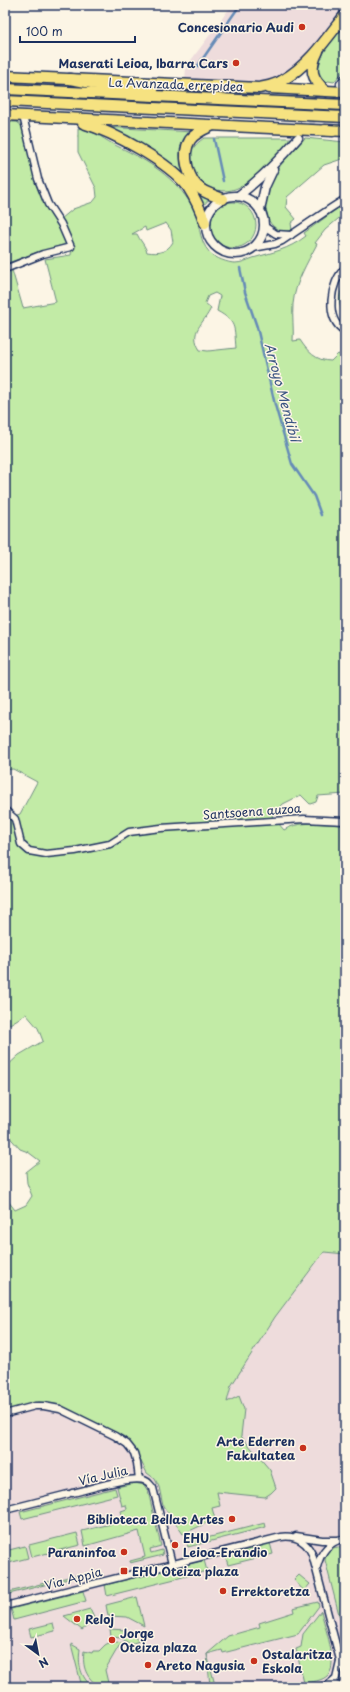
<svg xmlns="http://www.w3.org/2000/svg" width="350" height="1692" font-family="'Playpen Sans',sans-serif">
<rect width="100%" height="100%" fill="#fcf5e5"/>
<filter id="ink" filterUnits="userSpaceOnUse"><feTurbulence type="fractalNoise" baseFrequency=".025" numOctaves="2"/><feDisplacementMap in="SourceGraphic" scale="8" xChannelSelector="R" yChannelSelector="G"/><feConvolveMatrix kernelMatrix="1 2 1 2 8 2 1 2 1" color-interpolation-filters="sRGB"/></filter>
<g filter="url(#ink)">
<g fill="#eedcdc">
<polygon points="232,5 345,5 345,6 311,51 286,75 265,83 223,83 185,80 186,67"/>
<polygon points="5,1197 15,1210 227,1403 231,1386 275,1317 324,1252 345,1254 345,1687 5,1687"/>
</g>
<g fill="#c2eba6" stroke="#6e8d82" fill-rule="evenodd">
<path d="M345,25V69L334,82L328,81L325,84L316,72C320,53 333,40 345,25Z"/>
<polygon points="5,122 17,122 22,126 36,184 45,205 57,223 66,244 32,254 5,264"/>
<polygon points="105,127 193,132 182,148 181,161 211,197 203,206 194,192"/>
<path d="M78,128C99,132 103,140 119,147C147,160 176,178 192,206C201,221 197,239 210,253C215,258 228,263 235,263C242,263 247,260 253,258C273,252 288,250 306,236L304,233L345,203V213L325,230L315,243L317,244C307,263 295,283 293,304C292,317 294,329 293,341L300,340C307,351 316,361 331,361L338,354L343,356L345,352V794L318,796L316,802L310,804L301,795L283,804L272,816L284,830C302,819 325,825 345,825V1254L324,1252L275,1317L231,1386L227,1402L239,1396L244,1409L241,1436L270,1470L276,1488L271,1493L265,1497L217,1492L220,1506L212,1508L215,1519L183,1534L163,1506L159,1487L155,1479L147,1473L134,1448L125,1437L60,1405L39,1402L5,1411V1197L15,1210L26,1205L32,1196L27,1183L26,1172L40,1161L28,1152L20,1149L5,1132V1068L19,1055L43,1041L38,1028L26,1014L5,1027V819L20,814L37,782L13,769L5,770V273L12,270L23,308L56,302L45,259L71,255L72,244L61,219L73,209L93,202L97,197L96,188L78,152ZM166,223L171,230L173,242C167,252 159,254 147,252C145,245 140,241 137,234H132L145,227L146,231ZM215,293L220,296L217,311C237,322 234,327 236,348L208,351L200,350C188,331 204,324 211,308L205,303L208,296Z"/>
<path d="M204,138H292C275,157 260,180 235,189C216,196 195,183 191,163C191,159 190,154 192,151C194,145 200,141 204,138Z"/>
<path d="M305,138L345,142V158L324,165L287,197L286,207L296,219L291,223L292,230L283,232C254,222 268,184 280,166C287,156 297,147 305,138Z"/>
<circle cx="233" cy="225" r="23"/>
<path d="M345,282V316C337,303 338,296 345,282Z"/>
<polygon points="135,1483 144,1485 148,1491 161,1546 150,1549 151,1553 162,1550 163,1555 130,1563 130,1561 145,1557 139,1531 85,1546 82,1531 123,1521 121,1511 127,1509 126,1505 122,1506 117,1487"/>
<polygon points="115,1488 117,1495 22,1519 20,1512"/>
<polygon points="265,1523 266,1527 188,1547 187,1543"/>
<polygon points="77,1533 80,1545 32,1557 29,1545"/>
<polygon points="270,1543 273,1554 228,1565 225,1555"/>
<polygon points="25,1546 28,1558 5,1564 5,1551"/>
<path d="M338,1547L345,1551V1638L325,1560C326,1551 330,1548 338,1547Z"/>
<polygon points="204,1560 207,1571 107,1596 105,1585"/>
<polygon points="80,1574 80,1576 5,1595 5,1593"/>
<polygon points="299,1575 310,1584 304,1591 294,1580"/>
<polygon points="83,1591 86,1601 14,1620 11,1609"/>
<polygon points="137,1597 144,1626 127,1617 108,1616 106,1605"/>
<polygon points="318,1602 319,1606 298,1634 223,1653 222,1650 207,1654 215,1685 210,1686 207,1654 228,1636 260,1627 259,1623 294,1612 293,1608"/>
<polygon points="90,1609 95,1620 82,1630 64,1616"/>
<path d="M321,1611C324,1625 339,1665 328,1675C323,1681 311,1682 304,1683L296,1649L301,1647L303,1634Z"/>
<polygon points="53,1623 55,1631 31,1637 29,1629"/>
<polygon points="110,1629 126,1630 139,1641 130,1644 121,1638 111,1637"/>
<path d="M112,1641L126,1644L119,1646L105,1670L109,1687H100C86,1678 82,1667 84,1651L92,1653L93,1651H99L105,1645Z"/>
<path d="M71,1644L80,1649C78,1664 80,1677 93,1687H82Z"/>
</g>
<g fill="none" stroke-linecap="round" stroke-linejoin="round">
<g stroke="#658bb7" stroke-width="2.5">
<polyline points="197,67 240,5"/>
<polyline points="214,139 223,181"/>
<polyline points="240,268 245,292 257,327 275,405 292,464 314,496 321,515"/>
</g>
<polyline stroke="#cfcdca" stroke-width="8" stroke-dasharray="8 4" stroke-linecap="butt" points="302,133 337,89"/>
<defs>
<g id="minor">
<polyline points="264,226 276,234 291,235"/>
<polyline points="253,248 275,244 282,241 331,208 345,199"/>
<path d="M345,268C330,282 324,320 345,331"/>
<polyline points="5,269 43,254 71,247 61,224 48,204 38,179 23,116"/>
<polyline points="5,810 15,819 21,844 29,851 46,854 75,851 110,844 129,832 161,828 304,819 345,821"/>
<polyline points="5,1414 35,1406 44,1406 60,1409 115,1436 127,1444 134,1453 137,1463 139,1479"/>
<path d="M72,1493C87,1490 134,1474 146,1481C149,1482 151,1486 153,1488L172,1564"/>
<polyline points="5,1510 68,1494"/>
<polyline points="296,1536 322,1540 338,1540"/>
<path d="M317,1567C321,1551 329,1542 345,1538"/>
<path d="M5,1606L281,1537C295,1535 306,1541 312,1554L340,1660L345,1670"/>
<polyline points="328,1685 336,1678 340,1661"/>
<polyline points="322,1687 336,1685 343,1687"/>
</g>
<g id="tertiary">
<polyline points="341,84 345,79"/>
<circle cx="235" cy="225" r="29"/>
<path d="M238,196C261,179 279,160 298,138"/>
<polyline points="260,210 265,187 273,170"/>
</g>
<g id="primary">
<path d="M318,51C309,69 311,78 326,91"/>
<path d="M5,76L259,88C268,86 276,85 283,80C309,65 327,38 345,15"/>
<polyline points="269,88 345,92"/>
<polyline points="5,115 333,131"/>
<path d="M83,123C113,132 169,162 188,187C195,198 201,211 205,223"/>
<path d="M211,126C204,129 195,133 190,140C181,154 188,181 202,190C208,194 216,196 223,199"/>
</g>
<g id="trunk">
<polyline points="70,79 108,86 153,91"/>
<polyline points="5,89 345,105"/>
<polyline points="5,101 345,117"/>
<polyline points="325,130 345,131"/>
</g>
</defs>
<use href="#minor" stroke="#1b2f5e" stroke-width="9"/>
<use href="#tertiary" stroke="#1b2f5e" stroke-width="11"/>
<use href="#primary" stroke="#1b2f5e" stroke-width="13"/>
<use href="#trunk" stroke="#1b2f5e" stroke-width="13"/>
<use href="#minor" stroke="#fcf5e5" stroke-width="6"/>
<use href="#tertiary" stroke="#fcf5e5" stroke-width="8"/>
<use href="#primary" stroke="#f6e281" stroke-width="10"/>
<use href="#trunk" stroke="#f6e281" stroke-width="10"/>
</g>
</g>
<g fill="#c8321e" stroke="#fcf5e5" stroke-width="1.5">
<circle cx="302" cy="27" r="4"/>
<circle cx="236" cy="63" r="4"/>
<circle cx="303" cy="1448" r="4"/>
<circle cx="232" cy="1519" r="4"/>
<circle cx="175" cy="1545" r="4"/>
<circle cx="124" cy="1552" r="4"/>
<rect x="120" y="1567" width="8" height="8" rx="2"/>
<circle cx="223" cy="1591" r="4"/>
<circle cx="77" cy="1619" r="4"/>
<circle cx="112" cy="1640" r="4"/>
<circle cx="254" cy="1661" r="4"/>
<circle cx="148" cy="1665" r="4"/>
</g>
<g text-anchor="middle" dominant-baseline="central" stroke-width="3" stroke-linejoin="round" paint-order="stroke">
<g font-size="12" font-weight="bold" fill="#1b2f5e" stroke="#fcf5e5" text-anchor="start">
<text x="294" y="27" text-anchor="end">Concesionario Audi</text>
<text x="228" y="63" text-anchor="end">Maserati Leioa, Ibarra Cars</text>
<text x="295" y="1441" text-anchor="end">Arte Ederren<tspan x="295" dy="14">Fakultatea</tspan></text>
<text x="224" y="1519" text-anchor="end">Biblioteca Bellas Artes</text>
<text x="183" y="1538">EHU<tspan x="183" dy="14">Leioa-Erandio</tspan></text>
<text x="116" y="1552" text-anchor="end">Paraninfoa</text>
<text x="132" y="1571">EHU Oteiza plaza</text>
<text x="231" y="1591">Errektoretza</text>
<text x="85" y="1619">Reloj</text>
<text x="120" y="1633">Jorge<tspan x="120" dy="14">Oteiza plaza</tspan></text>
<text x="262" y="1654">Ostalaritza<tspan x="262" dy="14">Eskola</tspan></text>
<text x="156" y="1665">Areto Nagusia</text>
</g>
<g font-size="12" fill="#1b2f5e" stroke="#fcf5e5">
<text transform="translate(176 84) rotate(2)">La Avanzada errepidea</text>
<text transform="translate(252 811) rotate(-4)">Santsoena auzoa</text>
<text transform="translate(103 1475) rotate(-13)">Vía Julia</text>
<text transform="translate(73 1578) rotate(-14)">Via Appia</text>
</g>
<g font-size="13" font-style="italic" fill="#3a5583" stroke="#fcf5e5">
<text transform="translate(283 392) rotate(75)">Arroyo Mendibil</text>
</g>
</g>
<rect width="350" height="1692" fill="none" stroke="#fcf5e5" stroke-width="20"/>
<rect x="10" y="10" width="330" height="1672" fill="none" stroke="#1b2f5e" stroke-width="1.5" filter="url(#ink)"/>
<g transform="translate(38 1654) rotate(148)" stroke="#fcf5e5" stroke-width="3" paint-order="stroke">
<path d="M0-3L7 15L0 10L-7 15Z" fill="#1b2f5e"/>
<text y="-6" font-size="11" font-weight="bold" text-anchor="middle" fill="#1b2f5e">N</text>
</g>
<path d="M20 36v6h115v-6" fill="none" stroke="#1b2f5e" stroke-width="2"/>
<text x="26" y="36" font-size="12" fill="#1b2f5e" stroke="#fcf5e5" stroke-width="3" paint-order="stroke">100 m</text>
</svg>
